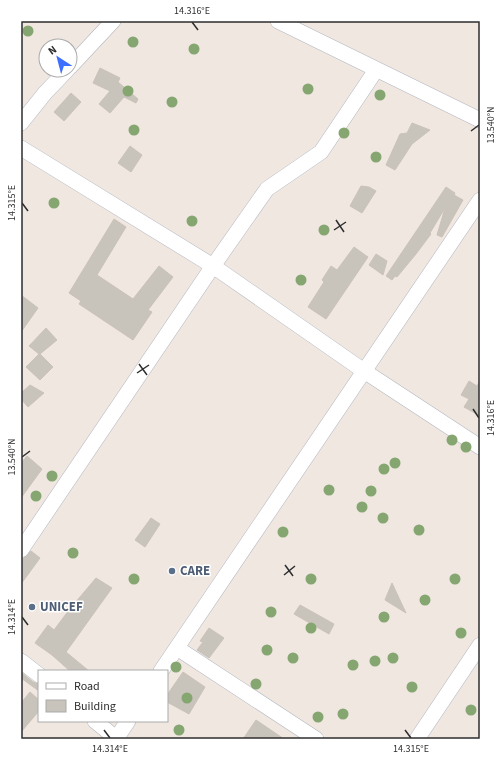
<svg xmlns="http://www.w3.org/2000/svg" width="501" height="760" font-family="'Source Sans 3',sans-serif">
<rect width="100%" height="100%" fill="#efe7e0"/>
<g fill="#c8c3bb" stroke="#cbc3b9">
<polygon points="100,68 120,78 118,82 138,99 136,103 124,97 110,113 99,104 110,91 93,83"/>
<polygon points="71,93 81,102 64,121 54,112"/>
<polygon points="412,123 430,130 412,144 395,170 386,165 400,134 407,133"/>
<polygon points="130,146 142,155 131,172 118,163"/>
<polygon points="361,186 369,187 376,191 362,213 350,206"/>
<polygon points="446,187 455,193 454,195 463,200 442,237 437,235 445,208 430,233 431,234 416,254 397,277 395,276 392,280 386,276"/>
<polygon points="114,219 126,227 97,275 133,299 159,266 173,277 148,310 152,312 133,340 79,304 81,301 69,293"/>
<polygon points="354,247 368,257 326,319 308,307 324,282 322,280 331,266 337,270"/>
<polygon points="376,254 387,261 383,275 369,265"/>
<polygon points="21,295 38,308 21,332"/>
<polygon points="46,328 57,340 40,354 53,367 40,380 26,367 39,354 29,346"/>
<polygon points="469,381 477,386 480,381 480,416 464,407 469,399 461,395"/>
<polygon points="30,385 44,393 28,407 21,399 21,393"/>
<polygon points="27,456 42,469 21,498 21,463"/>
<polygon points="151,518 160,524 145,547 135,540"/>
<polygon points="31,551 40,558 21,584 21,561"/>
<polygon points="96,578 112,588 66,652 89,671 70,671 52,655 35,643 48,625 54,630 69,610"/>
<polygon points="392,583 406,613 385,600"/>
<polygon points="300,605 334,624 329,634 294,614"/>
<polygon points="209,628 224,638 209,658 197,650 203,642 200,641"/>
<polygon points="21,672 33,682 39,684 39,691 21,678"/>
<polygon points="183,672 205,687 189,714 167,702 167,695"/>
<polygon points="30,692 39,700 39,711 21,732 21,703"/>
<polygon points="256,720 259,722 284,739 243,739"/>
</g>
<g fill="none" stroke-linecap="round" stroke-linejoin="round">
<defs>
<g id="minor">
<polyline points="278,21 480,120"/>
<polyline points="70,67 113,21"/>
<polyline points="21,123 45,93 67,70"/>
<polyline points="21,148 213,266 364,371 480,447"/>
<polyline points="21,550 213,266 267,189 321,152 376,70"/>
<polyline points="177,648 316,739"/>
<polyline points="21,661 39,675"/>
<polyline points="161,671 480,200"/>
<polyline points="95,721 117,739"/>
<polyline points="116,739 128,721"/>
<polyline points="417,739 480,645"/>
</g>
</defs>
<use href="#minor" stroke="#b4b7c1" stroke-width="16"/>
<use href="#minor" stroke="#fff" stroke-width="15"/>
</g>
<g fill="#86a671">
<circle cx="28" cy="31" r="5.5"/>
<circle cx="133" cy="42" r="5.5"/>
<circle cx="194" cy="49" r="5.5"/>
<circle cx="308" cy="89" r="5.5"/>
<circle cx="128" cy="91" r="5.5"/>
<circle cx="380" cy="95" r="5.5"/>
<circle cx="172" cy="102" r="5.5"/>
<circle cx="134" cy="130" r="5.5"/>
<circle cx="344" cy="133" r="5.5"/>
<circle cx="376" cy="157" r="5.5"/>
<circle cx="54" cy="203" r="5.5"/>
<circle cx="192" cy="221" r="5.5"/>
<circle cx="324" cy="230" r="5.5"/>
<circle cx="301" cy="280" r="5.5"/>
<circle cx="452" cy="440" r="5.5"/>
<circle cx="466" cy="447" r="5.5"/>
<circle cx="395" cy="463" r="5.5"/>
<circle cx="384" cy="469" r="5.5"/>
<circle cx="52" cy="476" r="5.5"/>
<circle cx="329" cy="490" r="5.5"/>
<circle cx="371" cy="491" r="5.5"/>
<circle cx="36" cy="496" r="5.5"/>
<circle cx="362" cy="507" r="5.5"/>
<circle cx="383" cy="518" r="5.5"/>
<circle cx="419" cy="530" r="5.5"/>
<circle cx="283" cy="532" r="5.5"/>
<circle cx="73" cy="553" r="5.5"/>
<circle cx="134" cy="579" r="5.5"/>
<circle cx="311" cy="579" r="5.5"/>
<circle cx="455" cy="579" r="5.5"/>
<circle cx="425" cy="600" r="5.5"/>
<circle cx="271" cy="612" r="5.5"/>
<circle cx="384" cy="617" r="5.5"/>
<circle cx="311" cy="628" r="5.5"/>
<circle cx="461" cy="633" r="5.5"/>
<circle cx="267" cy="650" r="5.5"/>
<circle cx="293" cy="658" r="5.5"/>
<circle cx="393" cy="658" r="5.5"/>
<circle cx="375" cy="661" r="5.5"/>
<circle cx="353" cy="665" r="5.5"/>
<circle cx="176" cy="667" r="5.5"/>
<circle cx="256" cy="684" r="5.5"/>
<circle cx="412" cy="687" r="5.5"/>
<circle cx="187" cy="698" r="5.5"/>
<circle cx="471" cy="710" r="5.5"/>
<circle cx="343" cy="714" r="5.5"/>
<circle cx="318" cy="717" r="5.5"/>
<circle cx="179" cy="730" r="5.5"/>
</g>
<path fill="none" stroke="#2e2e2e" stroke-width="1.5" d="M192,22L198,30M471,131L479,125M22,203L28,211M336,220L344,232M334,230L346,222M139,364L147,375M137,373L149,365M473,409L479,418M22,457L30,451M285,565L293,576M284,575L295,566M22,617L28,625M104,730L110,738M405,730L411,738"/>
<g fill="#5c6f8a" stroke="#fff" stroke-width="1.5">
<circle cx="172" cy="571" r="4"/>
<circle cx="32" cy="607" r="4"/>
</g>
<g text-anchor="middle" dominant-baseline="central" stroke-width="3" stroke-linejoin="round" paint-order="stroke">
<g font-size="13" font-weight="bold" fill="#4e5e75" stroke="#fff" text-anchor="start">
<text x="180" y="571">CARE</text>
<text x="40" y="607">UNICEF</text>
</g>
</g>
<rect width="501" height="760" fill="none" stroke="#ffffff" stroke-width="44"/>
<rect x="38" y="670" width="130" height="52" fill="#ffffff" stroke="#ababab"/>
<rect x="46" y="683" width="20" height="6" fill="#ffffff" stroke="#ababab"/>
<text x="74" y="690" font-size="12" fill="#2e2e2e">Road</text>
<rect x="46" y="700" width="20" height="12" fill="#c8c3bb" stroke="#ababab"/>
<text x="74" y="710" font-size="12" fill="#2e2e2e">Building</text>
<g transform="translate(58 58) rotate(324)"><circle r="19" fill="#ffffff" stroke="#ababab"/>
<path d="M0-3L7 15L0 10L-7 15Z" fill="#3d70ff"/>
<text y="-6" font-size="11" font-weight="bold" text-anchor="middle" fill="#2e2e2e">N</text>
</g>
<rect x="22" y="22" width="457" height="716" fill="none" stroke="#2e2e2e" stroke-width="1.5"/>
<g font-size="10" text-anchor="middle" fill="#2e2e2e">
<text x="192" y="14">14.316°E</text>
<text transform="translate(490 125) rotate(-90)" y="4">13.540°N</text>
<text transform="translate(11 203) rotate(-90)" y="4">14.315°E</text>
<text transform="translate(490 418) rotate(-90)" y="4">14.316°E</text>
<text transform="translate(11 457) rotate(-90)" y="4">13.540°N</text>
<text transform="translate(11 617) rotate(-90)" y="4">14.314°E</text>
<text x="110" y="752">14.314°E</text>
<text x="411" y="752">14.315°E</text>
</g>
</svg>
